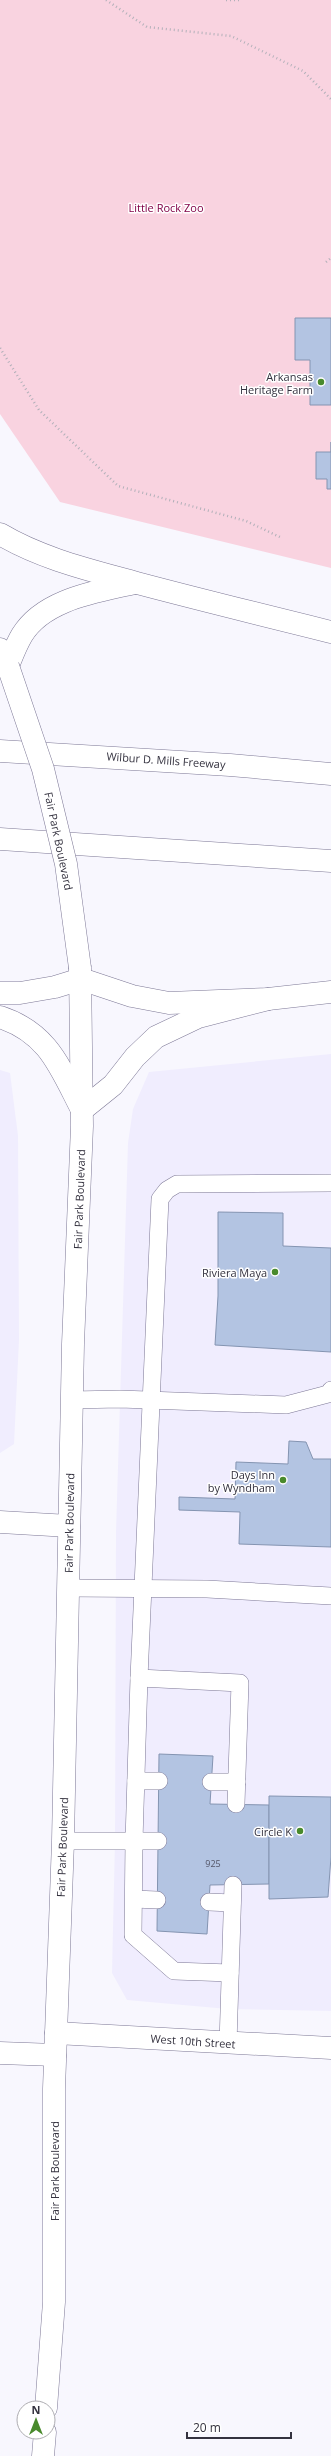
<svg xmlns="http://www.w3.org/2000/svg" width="331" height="2456" font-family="'Open Sans',sans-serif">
<rect width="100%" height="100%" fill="#f8f7fe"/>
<g fill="#f0edfe">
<polygon points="331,1054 331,2011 228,2009 127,2000 112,1973 115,1841 116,1532 128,1143 133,1109 149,1072"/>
<polygon points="0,1070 10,1073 18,1136 19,1340 14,1444 0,1453"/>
</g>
<polygon fill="#f9d3e0" points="0,0 331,0 331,568 60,502 0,414"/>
<g fill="#b3c4e2" stroke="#8494b1">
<polygon points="295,318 331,318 331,405 310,405 310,360 295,360"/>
<polygon points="331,442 331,489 327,489 327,479 316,479 316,452 331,452"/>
<polygon points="218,1212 283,1213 283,1246 331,1248 331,1352 215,1345 218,1296"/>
<polygon points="289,1441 306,1442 313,1459 331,1459 331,1547 239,1544 240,1512 179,1510 179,1497 235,1499 236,1462 288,1464"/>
<polygon points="159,1754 213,1756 210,1804 269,1805 269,1884 210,1885 207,1934 157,1931"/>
<polygon points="269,1796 331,1797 331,1857 328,1897 269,1899"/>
</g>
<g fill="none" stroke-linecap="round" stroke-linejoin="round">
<defs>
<g id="lane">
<polyline points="72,1400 120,1399 286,1405 328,1394 331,1390"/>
<polyline points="67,1588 207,1589 331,1596"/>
<polyline points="139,1678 240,1683 236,1804"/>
<polyline points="136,1781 159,1781"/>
<polyline points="211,1782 237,1782"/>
<polyline points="63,1841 134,1841 139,1678 160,1199 167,1190 177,1184 331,1183"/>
<polyline points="158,1841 134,1841 133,1935 174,1971 230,1973"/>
<polyline points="134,1899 157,1900"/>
<polyline points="209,1902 232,1903"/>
<polyline points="228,2044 233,1885"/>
</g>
<g id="street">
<polyline points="0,1522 69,1526"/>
<polyline points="56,2033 331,2048"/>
</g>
<g id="secondary">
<polyline points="0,649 8,666"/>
<polyline points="0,2053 55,2055"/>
<polyline points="46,2408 54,2302 54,2089 63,1841 73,1344 82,1126 80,968"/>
<polyline points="43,2456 45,2432"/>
</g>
<g id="highway">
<path d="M0,534C42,559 90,570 137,583C201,600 266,616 331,632"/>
<path d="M8,666C12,656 16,645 22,635C44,599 96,592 134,583"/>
<polyline points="0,751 230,765 331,774"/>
<polyline points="0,839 331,861"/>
<polyline points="0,993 20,993 55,987 81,979 132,996 169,1003 268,999 331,992"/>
<path d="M0,1017C49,1033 60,1068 82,1110L113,1085L135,1057L156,1037L198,1017L268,999"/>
</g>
</defs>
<use href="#lane" stroke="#7d7896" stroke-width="18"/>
<use href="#street" stroke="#7d7896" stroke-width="23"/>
<use href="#secondary" stroke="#7d7896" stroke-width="23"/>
<use href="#highway" stroke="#7d7896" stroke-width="23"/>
<g stroke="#b2b0b9" stroke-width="2.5" stroke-dasharray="1 3" stroke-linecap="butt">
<polyline points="106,0 147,27 231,36 303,71 331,99"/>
<polyline points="226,0 239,0"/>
<polyline points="326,262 331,258"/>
<polyline points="0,348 39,410 118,486 246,521 282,538"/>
</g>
<use href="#lane" stroke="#fff" stroke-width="17"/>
<use href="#street" stroke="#fff" stroke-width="22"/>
<use href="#secondary" stroke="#fff" stroke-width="22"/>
<use href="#highway" stroke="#fff" stroke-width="22"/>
<defs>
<polyline id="secondary-bridge" points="8,666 43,769 66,864 80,968"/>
</defs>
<use href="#secondary-bridge" stroke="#7d7896" stroke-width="23" stroke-linecap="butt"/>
<use href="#secondary-bridge" stroke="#fff" stroke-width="22"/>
</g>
<g fill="#498a2c" stroke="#fff" stroke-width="1.5">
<circle cx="321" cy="382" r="4"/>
<circle cx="275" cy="1272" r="4"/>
<circle cx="283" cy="1480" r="4"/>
<circle cx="300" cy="1831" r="4"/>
</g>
<g text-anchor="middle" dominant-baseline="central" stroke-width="3" stroke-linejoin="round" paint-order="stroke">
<g font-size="9" fill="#545668">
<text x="213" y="1863">925</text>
</g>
<g font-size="11" fill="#810248" stroke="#fff">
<text x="166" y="207">Little Rock Zoo</text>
</g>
<g font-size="11" fill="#34323f" stroke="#fff" text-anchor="end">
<text x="313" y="376">Arkansas<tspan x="313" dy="13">Heritage Farm</tspan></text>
<text x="267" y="1272">Riviera Maya</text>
<text x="275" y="1474">Days Inn<tspan x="275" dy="13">by Wyndham</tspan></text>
<text x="292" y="1831">Circle K</text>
</g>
<g font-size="11" fill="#34323f" stroke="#fff">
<text transform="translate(166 760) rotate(4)">Wilbur D. Mills Freeway</text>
<text transform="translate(59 841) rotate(78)">Fair Park Boulevard</text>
<text transform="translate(79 1199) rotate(-88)">Fair Park Boulevard</text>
<text transform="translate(69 1523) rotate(-89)">Fair Park Boulevard</text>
<text transform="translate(62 1847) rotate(-88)">Fair Park Boulevard</text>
<text transform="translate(193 2041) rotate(4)">West 10th Street</text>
<text transform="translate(54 2171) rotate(-90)">Fair Park Boulevard</text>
</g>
</g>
<g transform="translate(36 2420)"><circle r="19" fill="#ffffff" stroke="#aeadb2"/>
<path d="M0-3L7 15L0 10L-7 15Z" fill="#498a2c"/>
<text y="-6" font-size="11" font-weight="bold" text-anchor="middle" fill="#34323f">N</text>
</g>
<path d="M187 2432v6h104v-6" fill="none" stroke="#34323f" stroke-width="2"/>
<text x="193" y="2432" font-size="12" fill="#34323f" stroke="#ffffff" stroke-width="3" paint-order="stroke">20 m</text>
</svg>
